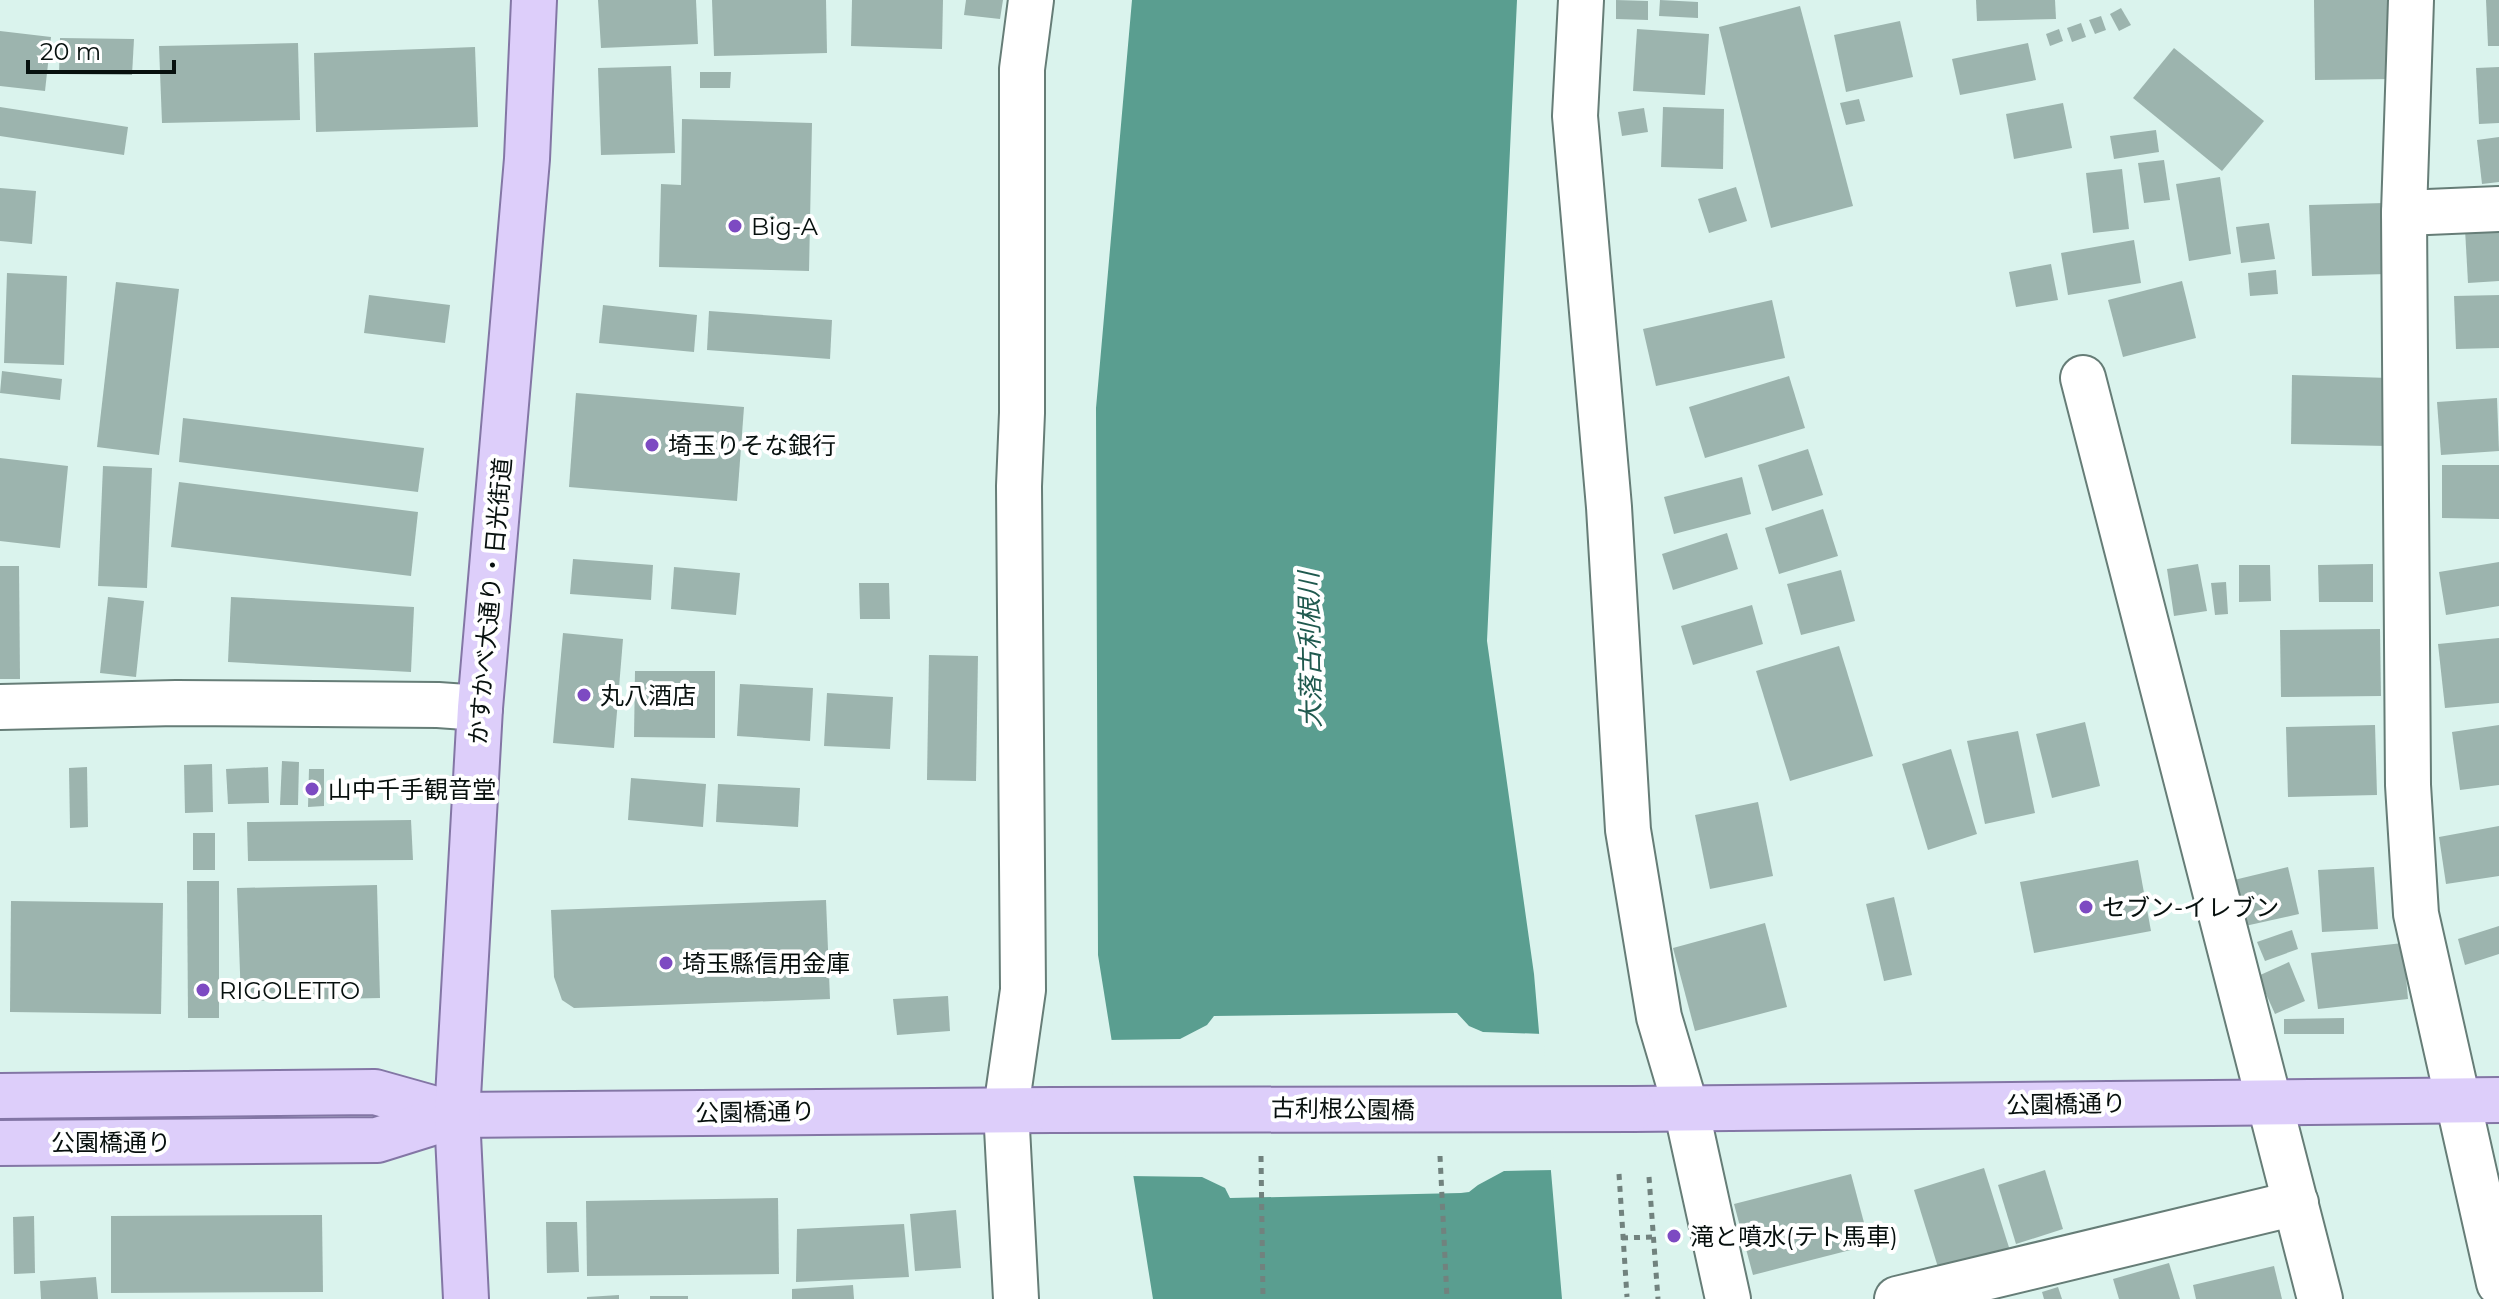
<svg xmlns="http://www.w3.org/2000/svg" width="2499" height="1299" font-family="Montserrat,'Noto Sans JP',sans-serif">
<rect width="100%" height="100%" fill="#daf3ed"/>
<polygon fill="#5a9e90" points="1132,0 1517,0 1487,641 1534,974 1562,1299 1153,1299 1098,955 1096,408"/>
<polygon fill="#daf3ed" points="1457,1013 1469,1026 1483,1032 1543,1034 1555,1170 1504,1171 1478,1185 1469,1192 1461,1193 1230,1198 1225,1188 1202,1177 1129,1176 1107,1040 1180,1039 1207,1025 1214,1016"/>
<g fill="#9cb4ae">
<polygon points="598,0 696,0 698,44 601,48"/>
<polygon points="712,0 826,0 827,53 714,56"/>
<polygon points="852,0 943,0 942,49 851,46"/>
<polygon points="966,0 1003,0 1000,19 964,15"/>
<polygon points="1616,0 1648,1 1648,20 1616,19"/>
<polygon points="1660,0 1698,2 1698,18 1659,16"/>
<polygon points="1976,0 2055,0 2056,19 1977,21"/>
<polygon points="2314,0 2392,0 2393,79 2315,80"/>
<polygon points="2486,0 2499,0 2499,46 2488,46"/>
<polygon points="1800,6 1853,206 1771,228 1719,27"/>
<polygon points="2121,8 2131,25 2119,31 2110,14"/>
<polygon points="2101,16 2106,30 2095,34 2089,20"/>
<polygon points="1900,21 1913,77 1846,92 1834,35"/>
<polygon points="2081,23 2086,37 2072,42 2067,28"/>
<polygon points="1637,29 1709,34 1705,95 1633,91"/>
<polygon points="2059,29 2063,41 2050,46 2046,34"/>
<polygon points="0,31 51,37 45,91 0,86"/>
<polygon points="60,38 134,39 132,75 59,74"/>
<polygon points="298,43 300,120 162,123 159,46"/>
<polygon points="2028,43 2036,80 1960,95 1952,59"/>
<polygon points="475,47 478,127 316,132 314,53"/>
<polygon points="2174,48 2264,121 2222,171 2133,98"/>
<polygon points="671,66 675,153 601,155 598,68"/>
<polygon points="2499,67 2499,123 2479,124 2476,68"/>
<polygon points="700,72 731,72 730,88 700,88"/>
<polygon points="1859,99 1865,121 1846,125 1840,103"/>
<polygon points="2063,103 2072,148 2014,159 2006,114"/>
<polygon points="0,107 128,127 124,155 0,136"/>
<polygon points="1663,107 1724,109 1723,169 1661,167"/>
<polygon points="1644,108 1648,132 1622,136 1618,112"/>
<polygon points="682,119 812,123 809,271 659,267 661,184 681,185"/>
<polygon points="2156,130 2159,152 2114,159 2110,136"/>
<polygon points="2499,137 2499,182 2482,184 2477,140"/>
<polygon points="2164,160 2170,200 2144,203 2138,163"/>
<polygon points="2122,169 2129,229 2093,233 2086,173"/>
<polygon points="2220,177 2231,254 2189,261 2176,184"/>
<polygon points="1736,187 1747,221 1709,233 1698,199"/>
<polygon points="0,188 36,191 32,244 0,241"/>
<polygon points="2385,203 2387,274 2312,276 2309,205"/>
<polygon points="2269,223 2275,259 2241,263 2236,227"/>
<polygon points="2499,227 2499,281 2468,283 2465,229"/>
<polygon points="2134,240 2141,283 2068,295 2061,253"/>
<polygon points="2051,264 2058,300 2016,307 2009,272"/>
<polygon points="2276,270 2278,294 2250,296 2248,273"/>
<polygon points="7,273 67,276 64,365 4,363"/>
<polygon points="2182,281 2196,338 2123,357 2108,300"/>
<polygon points="116,282 179,289 159,455 97,447"/>
<polygon points="369,295 450,305 445,343 364,333"/>
<polygon points="2499,295 2499,348 2456,349 2454,296"/>
<polygon points="1772,300 1785,358 1656,386 1643,329"/>
<polygon points="603,305 697,315 694,352 599,343"/>
<polygon points="709,311 832,320 830,359 707,350"/>
<polygon points="2,371 62,379 60,400 0,393"/>
<polygon points="2292,375 2389,378 2387,446 2291,444"/>
<polygon points="1789,376 1805,428 1705,458 1689,407"/>
<polygon points="576,393 744,407 737,501 569,487"/>
<polygon points="2497,398 2499,451 2441,455 2437,402"/>
<polygon points="183,418 424,448 418,492 179,462"/>
<polygon points="1808,449 1823,495 1772,511 1758,465"/>
<polygon points="0,458 68,466 60,548 0,541"/>
<polygon points="2442,465 2499,465 2499,519 2442,518"/>
<polygon points="103,466 152,468 147,588 98,586"/>
<polygon points="1742,477 1751,514 1674,534 1664,497"/>
<polygon points="179,482 418,512 411,576 171,547"/>
<polygon points="1823,509 1838,556 1779,574 1765,528"/>
<polygon points="1727,533 1738,569 1673,590 1662,554"/>
<polygon points="573,559 653,565 651,600 570,594"/>
<polygon points="2499,562 2499,606 2446,615 2439,572"/>
<polygon points="2198,564 2207,611 2174,616 2167,569"/>
<polygon points="2373,564 2373,602 2319,602 2318,565"/>
<polygon points="2239,565 2270,565 2271,601 2239,602"/>
<polygon points="0,566 19,566 20,679 0,679"/>
<polygon points="674,567 740,573 736,615 671,609"/>
<polygon points="1841,570 1855,621 1801,635 1787,584"/>
<polygon points="2226,582 2228,614 2215,615 2211,583"/>
<polygon points="859,583 889,583 890,619 860,619"/>
<polygon points="108,597 144,601 136,677 100,673"/>
<polygon points="231,597 414,607 411,672 228,662"/>
<polygon points="1752,605 1763,644 1693,665 1681,626"/>
<polygon points="2380,629 2381,696 2281,697 2280,630"/>
<polygon points="563,633 623,639 614,748 553,743"/>
<polygon points="2499,638 2499,703 2445,708 2438,644"/>
<polygon points="1839,646 1873,756 1790,781 1756,671"/>
<polygon points="929,655 978,656 976,781 927,780"/>
<polygon points="635,671 715,671 715,738 634,737"/>
<polygon points="740,684 813,688 810,741 737,736"/>
<polygon points="827,693 893,697 890,749 824,746"/>
<polygon points="2085,722 2100,786 2052,798 2036,734"/>
<polygon points="2375,725 2377,795 2288,797 2286,727"/>
<polygon points="2499,725 2499,785 2460,790 2452,732"/>
<polygon points="2018,731 2035,813 1985,824 1967,741"/>
<polygon points="1951,749 1977,834 1928,850 1902,764"/>
<polygon points="282,761 299,762 298,805 280,805"/>
<polygon points="212,764 213,812 185,813 184,765"/>
<polygon points="87,767 88,827 70,828 69,768"/>
<polygon points="268,767 269,803 228,804 226,769"/>
<polygon points="309,769 324,769 324,806 308,807"/>
<polygon points="631,778 706,784 703,827 628,820"/>
<polygon points="718,784 800,788 798,827 716,822"/>
<polygon points="1758,802 1773,876 1710,889 1695,815"/>
<polygon points="411,820 413,860 248,861 247,822"/>
<polygon points="2499,826 2499,876 2446,884 2439,837"/>
<rect x="193" y="833" width="22" height="37"/>
<polygon points="2138,860 2151,931 2034,953 2020,882"/>
<polygon points="2288,867 2299,914 2245,926 2234,880"/>
<polygon points="2374,867 2378,929 2322,932 2318,870"/>
<polygon points="187,881 219,881 219,1018 188,1018"/>
<polygon points="377,885 380,998 241,1001 237,888"/>
<polygon points="1894,897 1912,975 1884,981 1866,904"/>
<polygon points="826,900 830,999 574,1008 562,1000 554,977 551,910"/>
<polygon points="11,901 163,903 161,1014 10,1012"/>
<polygon points="1765,923 1787,1007 1695,1031 1673,948"/>
<polygon points="2499,926 2499,954 2465,965 2458,939"/>
<polygon points="2292,930 2298,949 2265,961 2257,942"/>
<polygon points="2403,943 2408,999 2318,1009 2311,953"/>
<polygon points="2289,962 2305,1001 2275,1014 2258,976"/>
<polygon points="948,996 950,1031 897,1035 893,999"/>
<polygon points="2344,1018 2344,1034 2284,1034 2284,1019"/>
<polygon points="1984,1168 2012,1257 1942,1280 1914,1190"/>
<polygon points="2045,1170 2063,1229 2016,1244 1998,1185"/>
<polygon points="1851,1174 1870,1245 1753,1275 1734,1204"/>
<polygon points="778,1198 779,1274 587,1276 586,1201"/>
<polygon points="956,1210 961,1268 915,1271 910,1214"/>
<polygon points="322,1215 323,1292 111,1293 111,1216"/>
<polygon points="34,1216 35,1273 14,1274 13,1217"/>
<polygon points="546,1222 577,1222 579,1272 547,1273"/>
<polygon points="904,1224 909,1277 796,1282 797,1229"/>
<polygon points="2169,1263 2180,1299 2119,1299 2113,1279"/>
<polygon points="2274,1266 2282,1299 2196,1299 2193,1285"/>
<polygon points="96,1277 98,1299 41,1299 40,1281"/>
<polygon points="853,1285 854,1299 792,1299 792,1289"/>
<polygon points="2058,1287 2062,1299 2044,1299 2042,1292"/>
<polygon points="619,1295 619,1299 587,1299 587,1297"/>
<rect x="650" y="1296" width="38" height="3"/>
</g>
<g fill="none" stroke-linecap="round" stroke-linejoin="round">
<defs>
<g id="minor">
<polyline points="1581,0 1575,116 1609,507 1628,830 1659,1017 1686,1108 1728,1299"/>
<polyline points="2411,0 2404,213 2408,785 2416,914 2499,1283"/>
<polyline points="2404,213 2499,209"/>
<polyline points="2083,378 2320,1299"/>
<polyline points="0,707 176,703 438,705 480,708"/>
<polyline points="1016,1299 1006,1109 1023,990 1019,486 1022,413 1022,69 1031,0"/>
<polyline points="1897,1299 2296,1203"/>
</g>
<g id="major">
<polyline points="0,1096 375,1092 457,1115 1053,1110"/>
<polyline points="1633,1109 2499,1100"/>
<polyline points="0,1143 377,1140 457,1115"/>
<polyline points="466,1299 457,1115 480,708 527,159 534,0"/>
</g>
</defs>
<use href="#minor" stroke="#667d77" stroke-width="48"/>
<use href="#major" stroke="#8376a5" stroke-width="48"/>
<g stroke="#71827e" stroke-width="5" stroke-dasharray="6 6" stroke-linecap="butt">
<polyline points="1261,1156 1263,1299"/>
<polyline points="1440,1156 1447,1299"/>
<polyline points="1619,1174 1627,1297"/>
<polyline points="1649,1177 1658,1299"/>
<polyline points="1622,1238 1653,1237"/>
</g>
<use href="#minor" stroke="#fff" stroke-width="44"/>
<use href="#major" stroke="#ddcefa" stroke-width="44"/>
<defs>
<polyline id="major-bridge" points="1053,1110 1633,1109"/>
</defs>
<use href="#major-bridge" stroke="#8376a5" stroke-width="48" stroke-linecap="butt"/>
<use href="#major-bridge" stroke="#ddcefa" stroke-width="44"/>
</g>
<g fill="#7d4ac2" stroke="#fff" stroke-width="3">
<circle cx="735" cy="226" r="8"/>
<circle cx="652" cy="445" r="8"/>
<circle cx="584" cy="695" r="8"/>
<circle cx="312" cy="789" r="8"/>
<circle cx="2086" cy="907" r="8"/>
<circle cx="666" cy="963" r="8"/>
<circle cx="203" cy="990" r="8"/>
<circle cx="1674" cy="1236" r="8"/>
</g>
<g text-anchor="middle" dominant-baseline="central" stroke-width="8" stroke-linejoin="round" paint-order="stroke">
<g font-size="24" fill="#07100e" stroke="#fff" text-anchor="start">
<text x="751" y="226">Big-A</text>
<text x="668" y="445">埼玉りそな銀行</text>
<text x="600" y="695">丸八酒店</text>
<text x="328" y="789">山中千手観音堂</text>
<text x="2102" y="907">セブン-イレブン</text>
<text x="682" y="963">埼玉縣信用金庫</text>
<text x="219" y="990">RIGOLETTO</text>
<text x="1690" y="1236">滝と噴水(テト馬車)</text>
</g>
<g font-size="24" fill="#07100e" stroke="#fff">
<text transform="translate(490 601) rotate(-85)">かすかべ大通り・日光街道</text>
<text transform="translate(2066 1104) rotate(-1)">公園橋通り</text>
<text transform="translate(1343 1109) rotate(1)">古利根公園橋</text>
<text transform="translate(755 1112) rotate(-1)">公園橋通り</text>
<text x="111" y="1142">公園橋通り</text>
</g>
<g font-size="26" font-style="italic" fill="#1f594e" stroke="#fff">
<text transform="translate(1310 650) rotate(-91)">大落古利根川</text>
</g>
</g>
<path d="M28 60v12h146v-12" fill="none" stroke="#07100e" stroke-width="4"/>
<text x="40" y="60" font-size="24" fill="#07100e" stroke="#ffffff" stroke-width="6" paint-order="stroke">20 m</text>
</svg>
